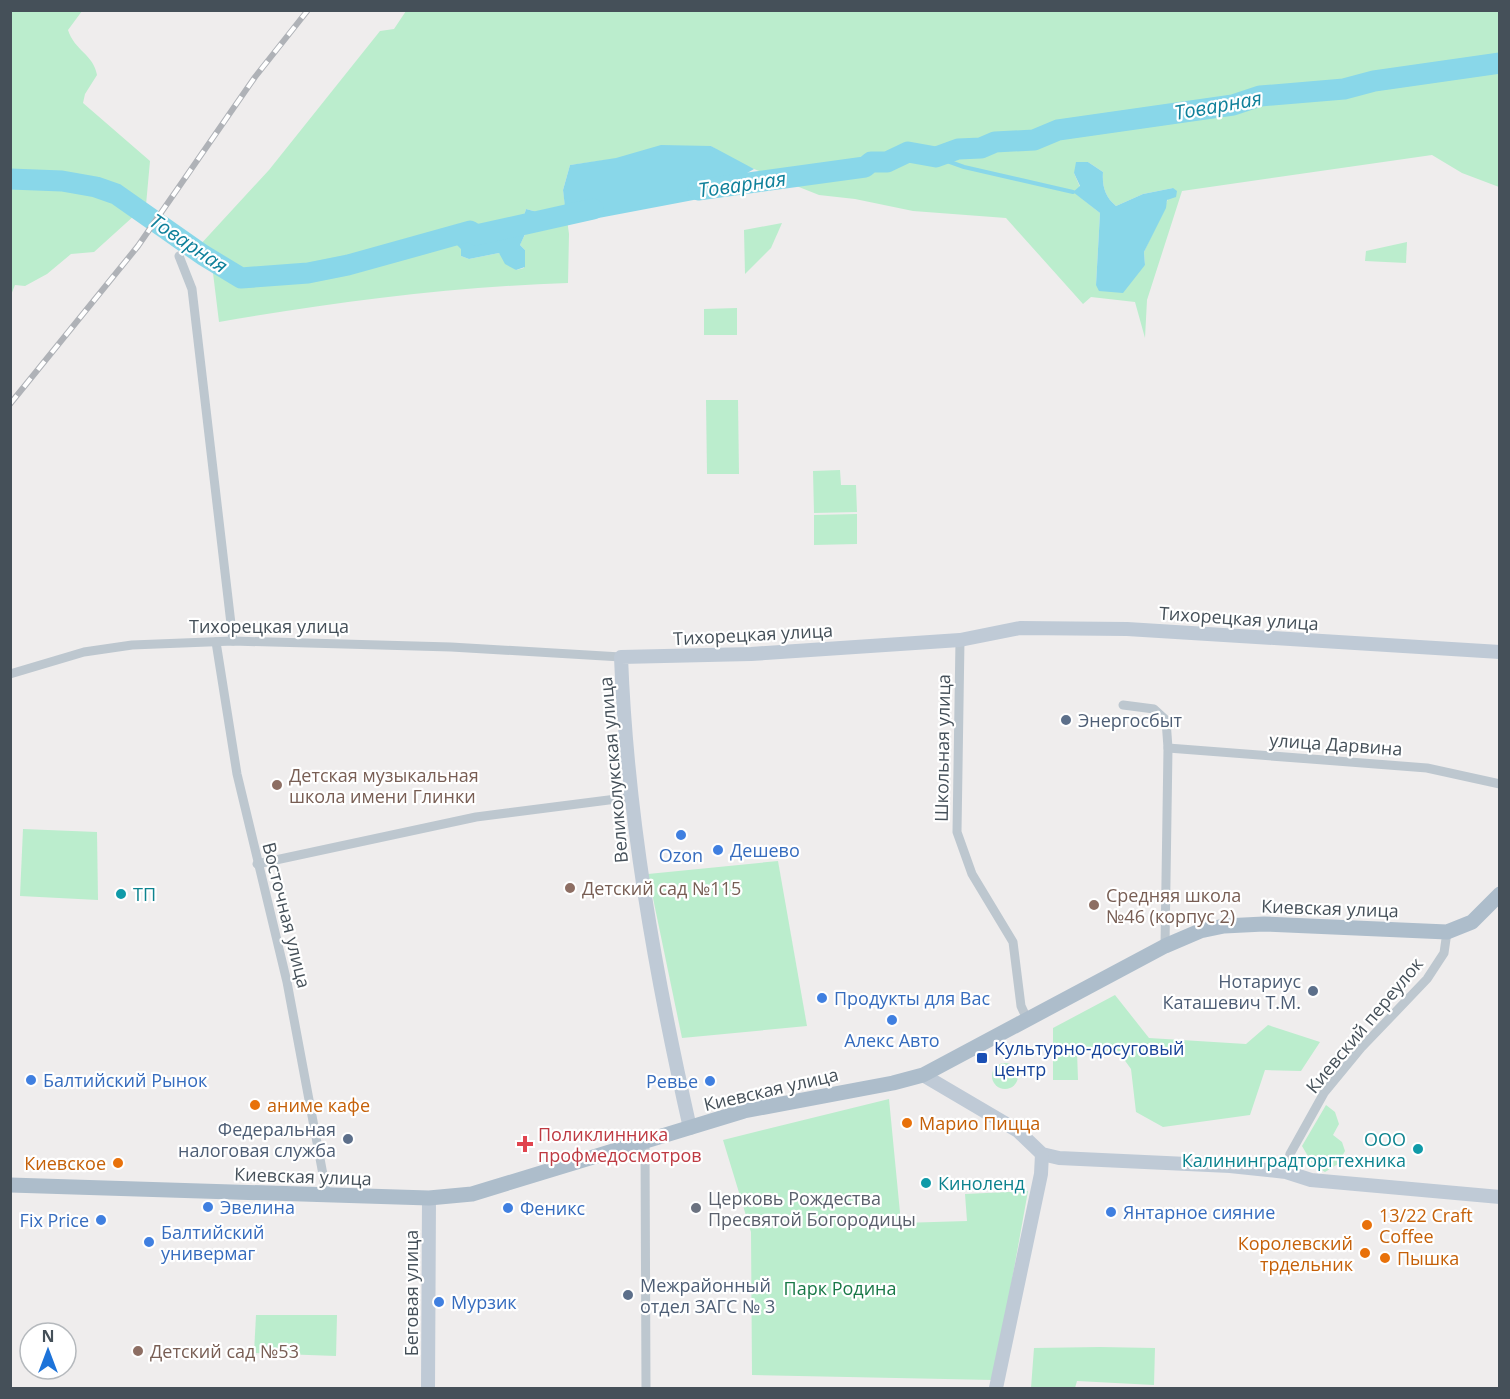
<svg xmlns="http://www.w3.org/2000/svg" width="1510" height="1399" font-family="'Open Sans',sans-serif">
<rect width="100%" height="100%" fill="#efeded"/>
<g fill="#bbedcd" fill-rule="evenodd">
<path d="M11,10L82,11L68,30C74,50 94,55 97,75L85,94L83,103L150,161L146,205L94,252L71,254L47,274L25,286L15,285L11,295Z"/>
<path d="M406,11H1499V187L1462,173L1432,155L1182,191L1147,300L1145,338L1135,302L1091,297L1083,304L1006,218L913,211L855,199L819,195L734,161L711,146L570,165L563,190L569,234L568,283C451,287 335,302 219,322L213,273L199,246L269,170L380,31L394,29ZM1088,162L1103,172C1102,186 1105,197 1116,206L1143,194L1173,188L1144,252L1145,265L1096,285L1100,213L1074,192L1080,187L1074,173ZM526,209L552,216C535,223 527,228 520,245L525,250L524,268L516,270L499,253L469,259L461,256V248L455,242C476,226 499,228 523,219Z"/>
<polygon points="782,223 771,248 745,274 744,230"/>
<polygon points="1407,242 1406,263 1365,261 1366,251"/>
<polygon points="737,308 737,335 704,335 704,309"/>
<polygon points="706,400 738,400 739,474 707,474"/>
<polygon points="840,470 841,485 856,485 857,512 814,513 813,471"/>
<polygon points="857,514 857,544 814,545 814,515"/>
<polygon points="23,829 97,832 98,900 20,896"/>
<polygon points="778,861 807,1026 682,1038 648,874"/>
<polygon points="1115,995 1149,1038 1246,1044 1268,1025 1320,1042 1301,1071 1265,1070 1250,1115 1163,1127 1136,1112 1131,1069 1118,1051 1077,1051 1078,1080 1053,1080 1053,1028"/>
<circle cx="1005" cy="1076" r="13"/>
<polygon points="889,1099 901,1223 967,1221 965,1194 1028,1191 994,1380 752,1375 751,1232 723,1140"/>
<polygon points="1326,1105 1335,1112 1339,1124 1333,1135 1342,1142 1345,1151 1338,1164 1325,1172 1313,1165 1302,1146"/>
<polygon points="256,1315 337,1315 336,1356 254,1353"/>
<polygon points="1100,1347 1155,1348 1154,1385 1077,1381 1075,1388 1031,1388 1034,1348"/>
</g>
<g fill="#89d7e9">
<polygon points="661,145 711,146 754,169 704,198 567,224 563,190 570,165 616,158"/>
<path d="M1076,162H1088L1103,172C1102,186 1105,197 1116,206L1143,194L1173,188L1177,191L1176,197L1167,200L1166,208L1144,252L1145,265L1123,293L1099,291L1096,285L1100,213L1073,192L1080,186L1074,173Z"/>
<path d="M526,209L552,216V223H534L526,232L520,245L525,250V267L516,270L505,264L499,253L469,259L461,256V249L454,242C476,227 499,228 523,219Z"/>
</g>
<g fill="none" stroke-linecap="round" stroke-linejoin="round">
<polyline stroke="#89d7e9" stroke-width="4" points="936,157 964,167 1073,192"/>
<g stroke="#89d7e9" stroke-width="21">
<polyline points="10,179 62,181 96,187 116,194 203,255 241,278 308,273 348,265 470,231 476,235 593,209"/>
<polyline points="698,190 865,167 871,162 887,162 908,152 936,157 958,149 981,148 995,142 1034,140 1058,130 1233,105 1260,96 1344,89 1374,81 1500,63"/>
</g>
<g stroke="#bdc7cf" stroke-width="9">
<polyline points="179,256 192,289 233,641"/>
<polyline points="960,640 957,832 972,874 1013,942 1021,1006 1027,1019"/>
<polyline points="216,642 237,774 287,982 327,1196"/>
<polyline points="10,674 84,652 132,645 233,641 451,647 621,657"/>
<polyline points="1123,705 1154,709 1166,720 1168,748 1165,946"/>
<polyline points="1168,748 1427,768 1500,784"/>
<polyline points="257,864 476,817 632,797"/>
<polyline points="645,1141 646,1388"/>
<polyline points="1286,1172 1290,1154 1324,1093 1361,1048 1427,979 1444,953 1447,932"/>
</g>
<g stroke="#bfcad6" stroke-width="14">
<polyline points="923,1075 1018,1131 1042,1154 1059,1158 1230,1166 1286,1172 1311,1180 1500,1197"/>
<path d="M690,1128C655,973 627,816 621,657L751,654L960,640L1020,628L1127,629L1500,652"/>
<polyline points="428,1388 429,1198"/>
<polyline points="996,1388 1041,1174 1042,1154"/>
</g>
<polyline stroke="#adbdcb" stroke-width="15" points="10,1185 429,1198 472,1194 744,1111 893,1083 923,1075 1165,946 1200,931 1224,926 1264,924 1447,932 1472,922 1500,894"/>
<defs>
<polyline id="rail" points="10,404 138,246 255,77 308,10"/>
</defs>
<use href="#rail" stroke="#afb2b7" stroke-width="6"/>
<use href="#rail" stroke="#fff" stroke-width="4" stroke-dasharray="11" stroke-linecap="butt"/>
</g>
<g fill="#5c6f8a" stroke="#fff" stroke-width="2">
<circle cx="1066" cy="720" r="6"/>
<circle cx="1313" cy="991" r="6"/>
<circle cx="348" cy="1139" r="6"/>
<circle cx="628" cy="1295" r="6"/>
</g>
<g fill="#8d6e63" stroke="#fff" stroke-width="2">
<circle cx="277" cy="785" r="6"/>
<circle cx="570" cy="888" r="6"/>
<circle cx="1094" cy="905" r="6"/>
<circle cx="138" cy="1351" r="6"/>
</g>
<g fill="#3f7fe0" stroke="#fff" stroke-width="2">
<circle cx="681" cy="835" r="6"/>
<circle cx="718" cy="850" r="6"/>
<circle cx="822" cy="998" r="6"/>
<circle cx="892" cy="1020" r="6"/>
<circle cx="31" cy="1080" r="6"/>
<circle cx="710" cy="1081" r="6"/>
<circle cx="208" cy="1207" r="6"/>
<circle cx="508" cy="1208" r="6"/>
<circle cx="1111" cy="1212" r="6"/>
<circle cx="101" cy="1220" r="6"/>
<circle cx="149" cy="1242" r="6"/>
<circle cx="439" cy="1302" r="6"/>
</g>
<g fill="#0f9aa8" stroke="#fff" stroke-width="2">
<circle cx="121" cy="894" r="6"/>
<circle cx="1418" cy="1149" r="6"/>
<circle cx="926" cy="1183" r="6"/>
</g>
<rect fill="#1a4fb4" stroke="#fff" stroke-width="2" x="976" y="1052" width="12" height="12" rx="3"/>
<g fill="#e8710a" stroke="#fff" stroke-width="2">
<circle cx="255" cy="1105" r="6"/>
<circle cx="907" cy="1123" r="6"/>
<circle cx="118" cy="1163" r="6"/>
<circle cx="1367" cy="1225" r="6"/>
<circle cx="1365" cy="1253" r="6"/>
<circle cx="1385" cy="1258" r="6"/>
</g>
<path fill="#e0444e" stroke="#fff" stroke-width="2" d="M522 1135h6v6h6v6h-6v6h-6v-6h-6v-6h6z"/>
<circle fill="#6b7280" stroke="#fff" stroke-width="2" cx="696" cy="1208" r="6"/>
<g text-anchor="middle" dominant-baseline="central" stroke-width="4.5" stroke-linejoin="round" paint-order="stroke">
<g font-size="18" fill="#455059" stroke="#fff">
<text transform="translate(1239 618) rotate(4)">Тихорецкая улица</text>
<text x="269" y="626">Тихорецкая улица</text>
<text transform="translate(753 634) rotate(-3)">Тихорецкая улица</text>
<text transform="translate(1336 744) rotate(4)">улица Дарвина</text>
<text transform="translate(942 748) rotate(-89)">Школьная улица</text>
<text transform="translate(613 770) rotate(-95)">Великолукская улица</text>
<text transform="translate(1330 908) rotate(2)">Киевская улица</text>
<text transform="translate(287 915) rotate(76)">Восточная улица</text>
<text transform="translate(1364 1025) rotate(-50)">Киевский переулок</text>
<text transform="translate(771 1089) rotate(-13)">Киевская улица</text>
<text transform="translate(303 1176) rotate(2)">Киевская улица</text>
<text transform="translate(411 1293) rotate(-90)">Беговая улица</text>
</g>
<g font-size="18" fill="#4e5e75" stroke="#fff" text-anchor="start">
<text x="1078" y="720">Энергосбыт</text>
<text x="1301" y="981" text-anchor="end">Нотариус<tspan x="1301" dy="21">Каташевич Т.М.</tspan></text>
<text x="336" y="1129" text-anchor="end">Федеральная<tspan x="336" dy="21">налоговая служба</tspan></text>
<text x="640" y="1285">Межрайонный<tspan x="640" dy="21">отдел ЗАГС № 3</tspan></text>
</g>
<g font-size="18" fill="#785e54" stroke="#fff" text-anchor="start">
<text x="289" y="775">Детская музыкальная<tspan x="289" dy="21">школа имени Глинки</tspan></text>
<text x="582" y="888">Детский сад №115</text>
<text x="1106" y="895">Средняя школа<tspan x="1106" dy="21">№46 (корпус 2)</tspan></text>
<text x="150" y="1351">Детский сад №53</text>
</g>
<g font-size="18" fill="#366cbe" stroke="#fff" text-anchor="start">
<text x="730" y="850">Дешево</text>
<text x="681" y="855" text-anchor="middle">Ozon</text>
<text x="834" y="998">Продукты для Вас</text>
<text x="892" y="1040" text-anchor="middle">Алекс Авто</text>
<text x="43" y="1080">Балтийский Рынок</text>
<text x="698" y="1081" text-anchor="end">Ревье</text>
<text x="220" y="1207">Эвелина</text>
<text x="520" y="1208">Феникс</text>
<text x="1123" y="1212">Янтарное сияние</text>
<text x="89" y="1220" text-anchor="end">Fix Price</text>
<text x="161" y="1232">Балтийский<tspan x="161" dy="21">универмаг</tspan></text>
<text x="451" y="1302">Мурзик</text>
</g>
<g font-size="18" fill="#0d838f" stroke="#fff" text-anchor="start">
<text x="133" y="894">ТП</text>
<text x="1406" y="1139" text-anchor="end">ООО<tspan x="1406" dy="21">Калининградторгтехника</tspan></text>
<text x="938" y="1183">Киноленд</text>
</g>
<g font-size="18" fill="#164399" stroke="#fff" text-anchor="start">
<text x="994" y="1048">Культурно-досуговый<tspan x="994" dy="21">центр</tspan></text>
</g>
<g font-size="18" fill="#c56008" stroke="#fff" text-anchor="start">
<text x="267" y="1105">аниме кафе</text>
<text x="919" y="1123">Марио Пицца</text>
<text x="106" y="1163" text-anchor="end">Киевское</text>
<text x="1379" y="1215">13/22 Craft<tspan x="1379" dy="21">Coffee</tspan></text>
<text x="1353" y="1243" text-anchor="end">Королевский<tspan x="1353" dy="21">трдельник</tspan></text>
<text x="1397" y="1258">Пышка</text>
</g>
<g font-size="18" fill="#be3a42" stroke="#fff" text-anchor="start">
<text x="538" y="1134">Поликлинника<tspan x="538" dy="21">профмедосмотров</tspan></text>
</g>
<g font-size="18" fill="#5b616d" stroke="#fff" text-anchor="start">
<text x="708" y="1198">Церковь Рождества<tspan x="708" dy="21">Пресвятой Богородицы</tspan></text>
</g>
<g font-size="18" fill="#197847" stroke="#fff">
<text x="840" y="1288">Парк Родина</text>
</g>
<g font-size="20" font-style="italic" fill="#0f819b" stroke="#fff">
<text transform="translate(1218 105) rotate(-10)">Товарная</text>
<text transform="translate(742 184) rotate(-8)">Товарная</text>
<text transform="translate(189 243) rotate(34)">Товарная</text>
</g>
</g>
<rect width="1510" height="1399" fill="none" stroke="#455059" stroke-width="24"/>
<g transform="translate(48 1351)"><circle r="28" fill="#ffffff" stroke="#b5b9bd" stroke-width="1.5"/>
<path d="M0-4.5L10 22L0 15L-10 22Z" fill="#1d73d9"/>
<text y="-9" font-size="16" font-weight="bold" text-anchor="middle" fill="#455059">N</text>
</g>
</svg>
